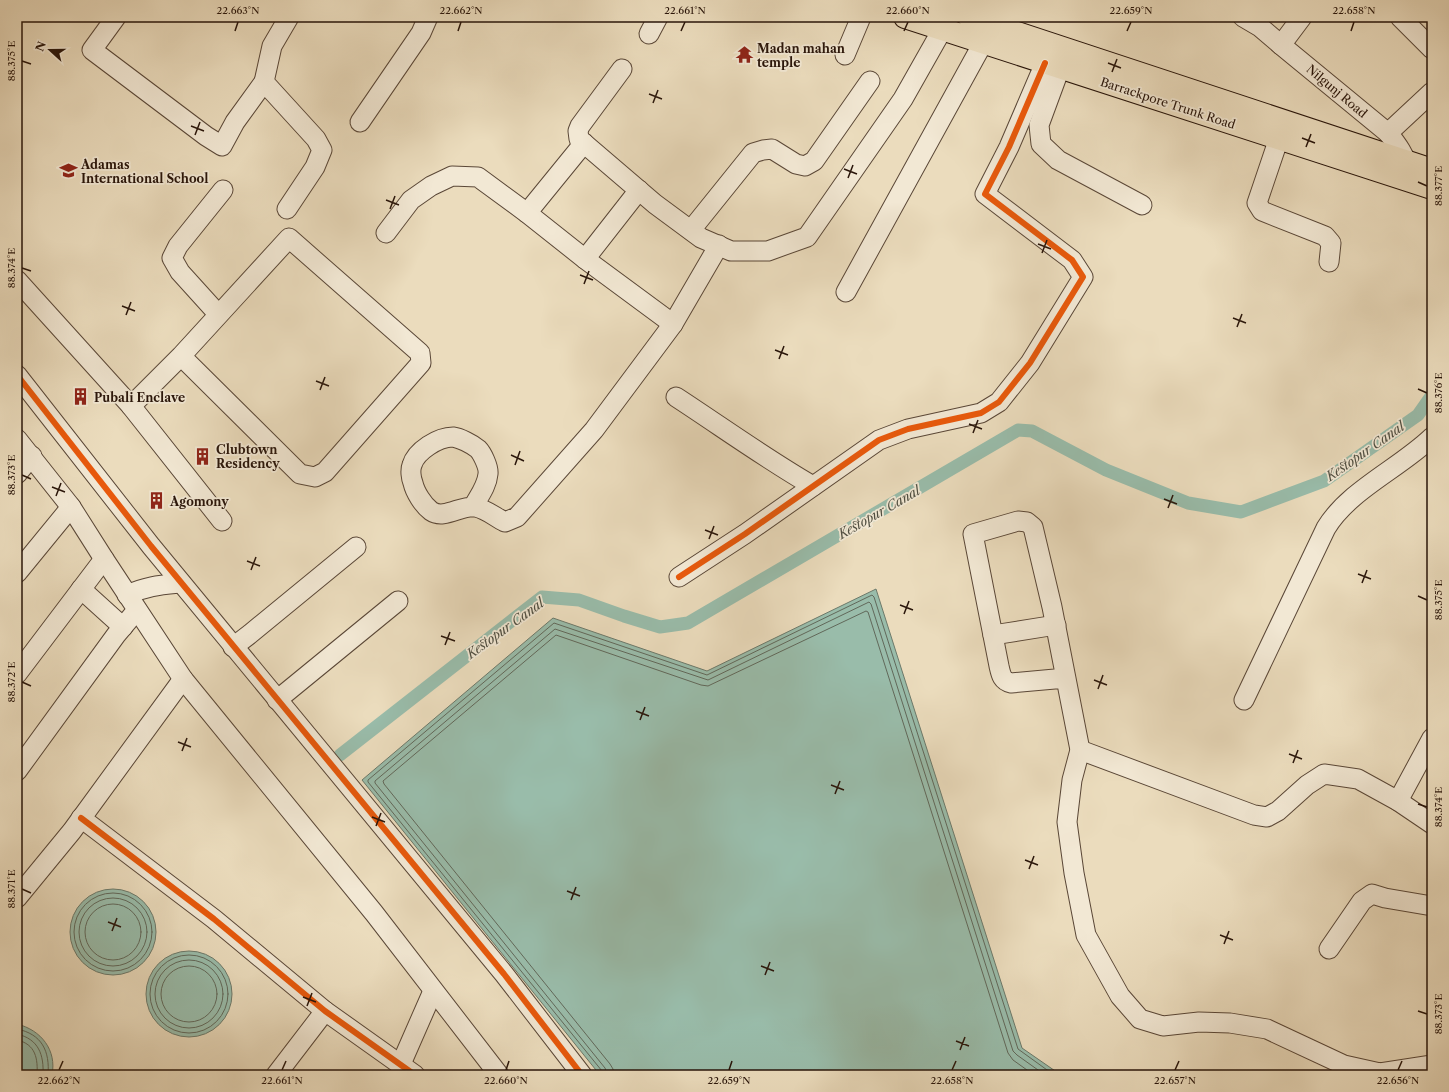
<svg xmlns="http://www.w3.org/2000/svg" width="1449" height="1092" font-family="'Libre Caslon Text',serif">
<rect width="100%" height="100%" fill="#ebdcbd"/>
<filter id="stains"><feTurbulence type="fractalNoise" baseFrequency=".005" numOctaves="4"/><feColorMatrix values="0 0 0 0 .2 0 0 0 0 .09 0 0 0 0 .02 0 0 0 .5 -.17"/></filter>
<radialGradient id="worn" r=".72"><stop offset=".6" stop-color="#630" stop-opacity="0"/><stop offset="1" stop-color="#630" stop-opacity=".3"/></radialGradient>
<g fill="#99bcaa" stroke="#6c796a">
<polygon points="876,589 1022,1048 1061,1075 600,1075 362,780 553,618 707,671"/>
<circle cx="113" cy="932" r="43"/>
<circle cx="189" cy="994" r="43"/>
<path d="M17,1024C41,1030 57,1050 52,1075H17Z"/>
</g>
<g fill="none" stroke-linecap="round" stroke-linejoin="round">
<g stroke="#61685a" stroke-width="1">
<circle cx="113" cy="932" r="39"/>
<circle cx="113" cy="932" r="34"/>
<circle cx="113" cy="932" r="28"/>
<circle cx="189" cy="994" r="39"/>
<circle cx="189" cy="994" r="34"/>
<circle cx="189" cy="994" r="28"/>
<path d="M17,1029C42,1034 50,1051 48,1075"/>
<path d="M17,1034C39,1039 44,1055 43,1075"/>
<path d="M17,1040C36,1044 38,1059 37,1075"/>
<polyline points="603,1075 602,1071 368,782 368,780 554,623 707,675 872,595 874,597 1018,1049 1054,1075"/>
<polyline points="608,1075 605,1068 375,783 375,781 555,629 708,680 869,602 871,604 1013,1051 1017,1055 1045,1075"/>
<polyline points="614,1075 613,1069 610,1064 384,784 383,781 556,635 701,685 708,686 866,611 868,612 1008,1053 1013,1060 1034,1075"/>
</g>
<polyline stroke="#99bcaa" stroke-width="13" points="340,755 542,597 579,600 624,616 660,627 688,623 1018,430 1032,431 1106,470 1188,503 1241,512 1324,481 1418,415 1432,395"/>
<defs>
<g id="minor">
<polyline points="116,17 92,50 206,136 222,146 235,122 264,82"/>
<path d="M1243,17L1260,27L1281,45L1388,133C1397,144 1406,156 1408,170"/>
<polyline points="1400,17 1432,49"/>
<polyline points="649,34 658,17"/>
<polyline points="1281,45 1302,17"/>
<polyline points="845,55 861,17"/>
<polyline points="1060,68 1039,125 1041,144 1058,160 1142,205"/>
<polyline points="622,69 580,126 578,131 579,139 655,204 701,238 731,251 768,251 807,237 903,99 942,30"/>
<polyline points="360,122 421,33 428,17"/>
<polyline points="1388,133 1432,92"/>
<polyline points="1279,138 1257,203 1262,211 1325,236 1331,243 1329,262"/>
<polyline points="287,209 315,167 322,150 316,139 264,82 272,46 289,17"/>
<polyline points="527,213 584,143"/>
<polyline points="691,230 753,153 763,150 772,149 796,164 805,166 814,161 870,81"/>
<polyline points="386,233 411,200 431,186 452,176 478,177 527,213 585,259 673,324"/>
<polyline points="585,259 639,190"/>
<polyline points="17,280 131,406 181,356 289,238 420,353 421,363 325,472 315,477 300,474 181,356"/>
<polyline points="846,292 983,43"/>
<polyline points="218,314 180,272 172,258 178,246 223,190"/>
<polyline points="17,375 151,546 504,974 582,1075"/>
<path d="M676,397C722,427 766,459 813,486"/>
<polyline points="131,406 222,521"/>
<polyline points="17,439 71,507 104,559 183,679 374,913 499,1075"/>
<polyline points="17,474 32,456"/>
<path d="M473,507C479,496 487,486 488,474C489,467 482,453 478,449C472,444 460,438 453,437C438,437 416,451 412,465C410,470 411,478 413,483C415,492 423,505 431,511C444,520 461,505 475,507C486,509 495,517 505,522L517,517L594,430L673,324L719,245"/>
<polyline points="17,573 71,507"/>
<polyline points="679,577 745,534 879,440 908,429 981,413 999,402 1030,363 1083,277 1072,260 985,194 1009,147 1045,63"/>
<polyline points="81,589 123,627"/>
<path d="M127,595C146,586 161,585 181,583"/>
<polyline points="993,635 1056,625"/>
<polyline points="233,647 250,634 356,547"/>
<polyline points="17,674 104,559"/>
<path d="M1066,678L1011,683C1002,681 1001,675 999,666L973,534L1018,521L1027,522L1033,527L1052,607L1080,750L1072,780L1067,822L1074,873L1086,935L1120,996L1140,1019L1163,1026L1199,1022L1230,1023L1267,1029L1344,1065L1380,1073L1432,1065"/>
<polyline points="277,700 398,601"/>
<path d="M1244,700L1326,528C1349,490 1400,468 1432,437"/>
<polyline points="1080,750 1254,815 1267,817 1278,811 1307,785 1324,774 1358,779 1398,801 1432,824"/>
<polyline points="17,771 116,635 137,610"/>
<polyline points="1398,801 1432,738"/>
<polyline points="81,818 214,919 325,1011 415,1075"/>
<polyline points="17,898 72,831 183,679"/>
<polyline points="1329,949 1362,901 1372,894 1385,898 1432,906"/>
<polyline points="401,1064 433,991"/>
<polyline points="276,1075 325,1011"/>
</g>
<g id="major">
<polyline points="905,17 1432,188"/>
<polyline points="969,17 1432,170"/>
</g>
</defs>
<use href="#minor" stroke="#5a4737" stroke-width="21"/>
<use href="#major" stroke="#29150a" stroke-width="24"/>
<use href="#minor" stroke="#f2e8d4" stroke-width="19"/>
<use href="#major" stroke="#ebdcbd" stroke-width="22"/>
<defs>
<g id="cycleway">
<polyline points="17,375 151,546 504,974 582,1075"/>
<polyline points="679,577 745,534 879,440 908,429 981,413 999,402 1030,363 1083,277 1072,260 985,194 1009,147 1045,63"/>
<polyline points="81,818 214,919 325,1011 415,1075"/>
</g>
</defs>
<use href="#cycleway" stroke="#f2e8d4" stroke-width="8"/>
<use href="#cycleway" stroke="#e8590c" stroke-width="6"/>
</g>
<path fill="none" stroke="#29150a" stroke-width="1.5" d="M235,31L238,22M458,31L461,22M681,31L685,22M904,31L908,22M1127,31L1131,22M1351,31L1354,22M22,61L31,64M1108,63L1121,68M1112,72L1117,59M649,94L662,99M653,103L658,90M191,126L204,131M195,135L200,122M1302,138L1315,143M1306,147L1311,134M844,169L857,174M848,178L853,165M1418,182L1427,186M386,200L399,205M390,209L395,196M1038,244L1051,249M1042,253L1047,240M22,268L31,271M580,275L593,280M584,284L589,271M122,306L135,311M126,315L131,302M1233,318L1246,323M1237,327L1242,314M775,350L788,355M779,359L784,346M316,381L329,386M1418,389L1427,393M320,390L325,377M969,424L982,429M973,433L978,420M511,455L524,461M515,465L520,451M22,475L31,479M52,487L65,492M56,496L61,483M1164,499L1177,504M1168,508L1173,495M705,530L718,535M709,539L714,526M247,561L260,566M251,570L256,557M1358,574L1371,579M1362,583L1367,570M1418,596L1427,600M900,605L913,610M904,614L909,601M441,636L455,641M445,645L450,632M1094,680L1107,685M22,682L31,686M1098,689L1103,675M636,711L649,716M640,720L645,707M178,742L191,747M182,751L187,738M1289,754L1302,759M1293,763L1298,750M831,785L844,790M835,794L840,781M1418,804L1427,807M372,817L385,822M376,826L381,813M1025,860L1038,865M1029,869L1034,856M22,889L31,893M567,891L580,896M571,900L576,887M108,922L121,927M112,931L117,918M1220,935L1233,940M1224,944L1229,931M761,966L774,971M765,975L770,962M303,997L316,1002M307,1006L312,993M1418,1011L1427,1014M956,1041L969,1046M960,1050L965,1037M59,1070L63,1061M282,1070L286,1061M506,1070L509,1061M729,1070L732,1061M952,1070L956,1061M1175,1070L1179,1061M1398,1070L1402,1061"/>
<defs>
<symbol id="temple-bare" viewBox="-9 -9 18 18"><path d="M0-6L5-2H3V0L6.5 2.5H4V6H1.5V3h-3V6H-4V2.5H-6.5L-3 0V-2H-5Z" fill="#8f2418" stroke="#f2e8d4" stroke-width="2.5" paint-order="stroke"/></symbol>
<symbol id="school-bare" viewBox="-9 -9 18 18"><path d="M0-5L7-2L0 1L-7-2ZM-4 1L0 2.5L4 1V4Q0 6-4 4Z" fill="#8f2418" stroke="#f2e8d4" stroke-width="2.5" paint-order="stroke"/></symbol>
<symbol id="building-bare" viewBox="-9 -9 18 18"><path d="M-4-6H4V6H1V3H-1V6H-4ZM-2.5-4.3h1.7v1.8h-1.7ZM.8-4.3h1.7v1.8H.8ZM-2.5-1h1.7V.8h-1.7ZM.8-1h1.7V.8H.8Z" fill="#8f2418" stroke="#f2e8d4" stroke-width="2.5" paint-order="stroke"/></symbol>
</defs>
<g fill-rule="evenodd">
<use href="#temple-bare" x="732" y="42" width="25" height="25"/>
<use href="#school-bare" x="56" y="158" width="25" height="25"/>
<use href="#building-bare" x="68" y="384" width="25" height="25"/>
<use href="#building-bare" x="190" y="444" width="25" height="25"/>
<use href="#building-bare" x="144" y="488" width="25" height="25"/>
</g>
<g text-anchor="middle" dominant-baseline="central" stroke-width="3.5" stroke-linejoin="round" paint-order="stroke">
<g font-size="12" font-weight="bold" fill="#29150a" stroke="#f2e8d4" text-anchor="start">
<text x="757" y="48">Madan mahan<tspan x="757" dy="14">temple</tspan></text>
<text x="81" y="164">Adamas<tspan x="81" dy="14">International School</tspan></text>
<text x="94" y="397">Pubali Enclave</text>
<text x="216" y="449">Clubtown<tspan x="216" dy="14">Residency</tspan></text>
<text x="170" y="501">Agomony</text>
</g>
<g font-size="12" fill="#29150a" stroke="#f2e8d4">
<text transform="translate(1337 91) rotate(40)">Nilgunj Road</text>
<text transform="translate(1168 103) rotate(18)">Barrackpore Trunk Road</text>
</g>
<g font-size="13" font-style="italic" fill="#504f42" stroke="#f2e8d4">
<text transform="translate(1365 451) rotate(-35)">Kestopur Canal</text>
<text transform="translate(879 512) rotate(-30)">Kestopur Canal</text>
<text transform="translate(505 628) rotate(-36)">Kestopur Canal</text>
</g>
</g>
<rect width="1449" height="1092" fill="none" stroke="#ebdcbd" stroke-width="44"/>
<g transform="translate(50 50) rotate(291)" stroke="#f2e8d4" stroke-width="3" paint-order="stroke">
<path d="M0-3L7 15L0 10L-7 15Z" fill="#29150a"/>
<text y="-6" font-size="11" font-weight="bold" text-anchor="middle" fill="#29150a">N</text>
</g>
<rect x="22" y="22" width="1405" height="1048" fill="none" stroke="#29150a" stroke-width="1.5"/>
<g font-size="10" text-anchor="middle" fill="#29150a">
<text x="238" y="14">22.663°N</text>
<text x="461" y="14">22.662°N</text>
<text x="685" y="14">22.661°N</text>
<text x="908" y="14">22.660°N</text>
<text x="1131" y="14">22.659°N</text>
<text x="1354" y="14">22.658°N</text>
<text transform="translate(11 61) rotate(-90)" y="4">88.375°E</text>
<text transform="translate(1438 186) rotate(-90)" y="4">88.377°E</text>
<text transform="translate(11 268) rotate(-90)" y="4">88.374°E</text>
<text transform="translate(1438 393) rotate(-90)" y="4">88.376°E</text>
<text transform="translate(11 475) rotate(-90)" y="4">88.373°E</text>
<text transform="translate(1438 600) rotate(-90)" y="4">88.375°E</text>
<text transform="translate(11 682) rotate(-90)" y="4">88.372°E</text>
<text transform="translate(1438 807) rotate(-90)" y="4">88.374°E</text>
<text transform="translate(11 889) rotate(-90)" y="4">88.371°E</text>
<text transform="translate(1438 1014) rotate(-90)" y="4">88.373°E</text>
<text x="59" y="1084">22.662°N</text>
<text x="282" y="1084">22.661°N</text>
<text x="506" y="1084">22.660°N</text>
<text x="729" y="1084">22.659°N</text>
<text x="952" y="1084">22.658°N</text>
<text x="1175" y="1084">22.657°N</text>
<text x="1398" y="1084">22.656°N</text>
</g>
<rect width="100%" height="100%" filter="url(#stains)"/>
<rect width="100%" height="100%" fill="url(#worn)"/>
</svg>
